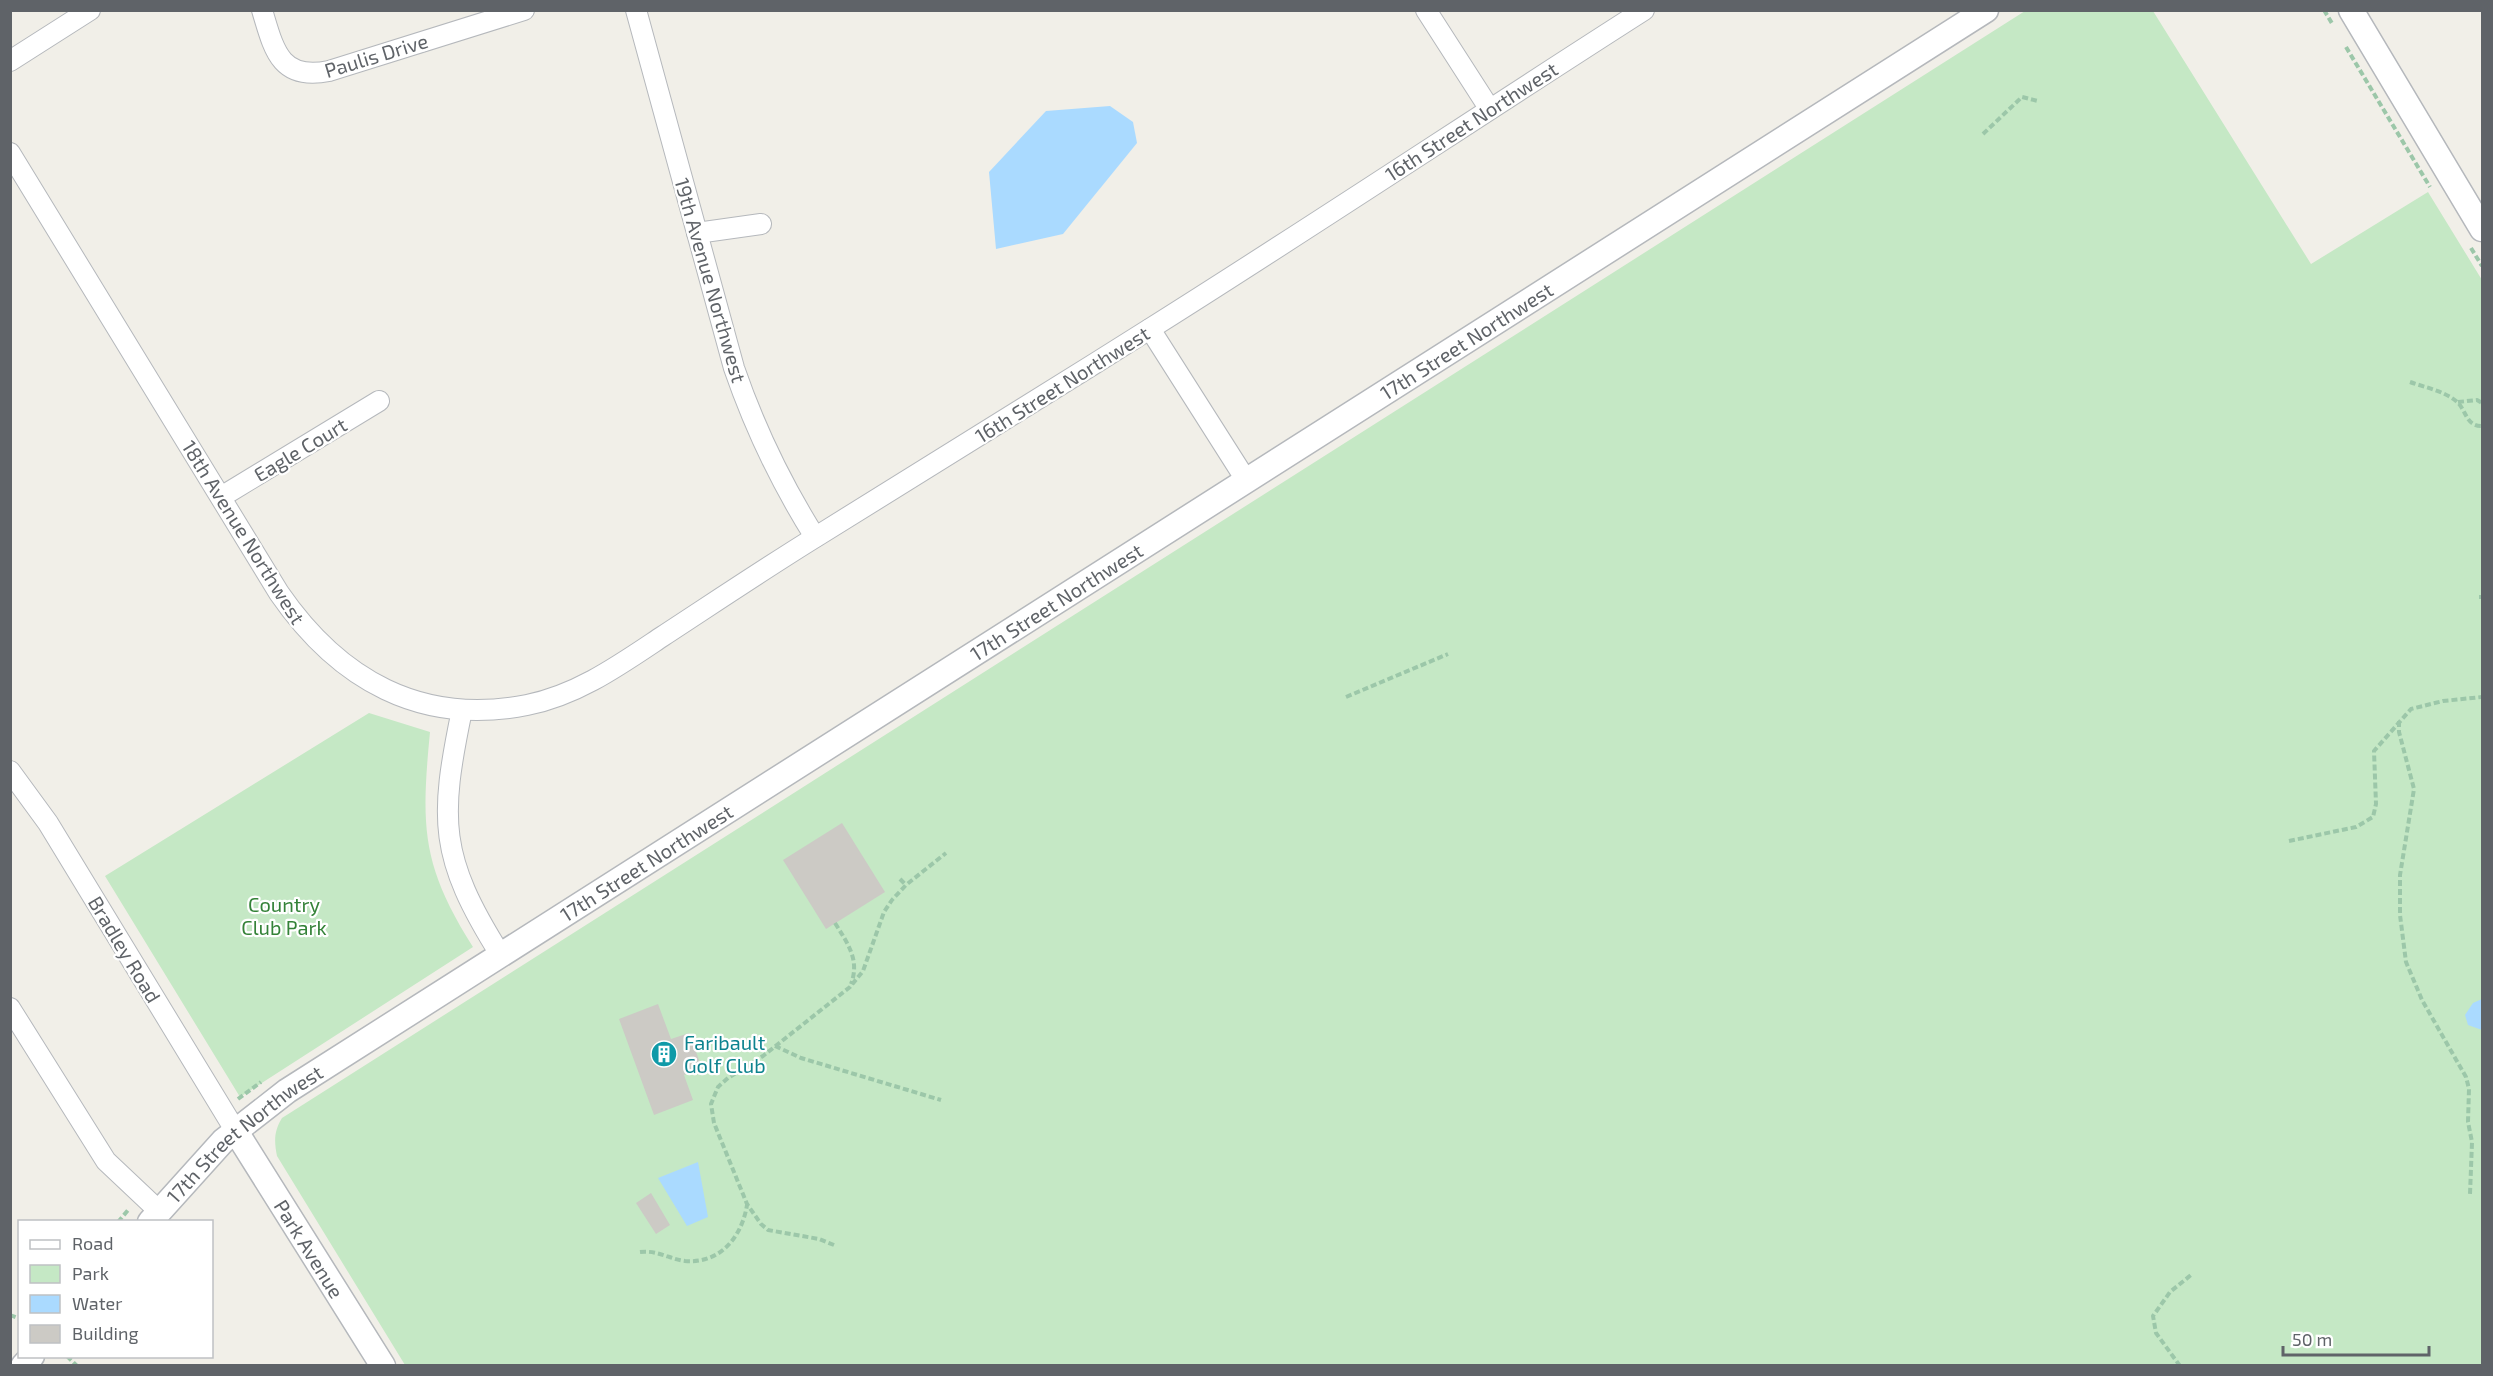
<svg xmlns="http://www.w3.org/2000/svg" width="2493" height="1376" font-family="'Exo 2',sans-serif">
<rect width="100%" height="100%" fill="#f1efe8"/>
<g fill="#c5e8c5">
<path d="M2025,11H2153L2311,264L2428,192L2482,280V1365H405L277,1156C274,1141 274,1131 282,1118Z"/>
<path d="M369,713L430,732C421,826 421,865 473,947L240,1097L105,876Z"/>
</g>
<g fill="#aadaff">
<polygon points="1110,106 1133,122 1137,143 1063,234 996,249 989,172 1046,111"/>
<polygon points="2482,999 2482,1030 2468,1025 2465,1015 2473,1003"/>
<polygon points="698,1162 708,1217 687,1226 658,1178"/>
</g>
<g fill="#cccac5">
<polygon points="842,823 885,892 826,929 783,860"/>
<polygon points="658,1004 671,1039 689,1033 702,1068 684,1075 693,1100 654,1115 619,1019"/>
<polygon points="651,1193 670,1225 656,1234 636,1203"/>
</g>
<g fill="none" stroke-linecap="round" stroke-linejoin="round">
<defs>
<g id="minor">
<path d="M262,10C274,50 280,81 329,71L524,10"/>
<path d="M636,10L734,368C755,429 781,483 815,537"/>
<polyline points="1426,10 1489,108"/>
<polyline points="10,61 90,10"/>
<path d="M10,153L279,593C339,680 421,726 527,705C578,695 621,664 663,636C715,602 767,567 819,535C929,466 1039,399 1148,330C1315,225 1478,116 1644,10"/>
<polyline points="697,233 761,224"/>
<polyline points="1150,329 1246,480"/>
<polyline points="221,497 379,401"/>
<path d="M462,710C439,820 439,857 500,954"/>
<polyline points="10,771 48,823 235,1130"/>
<polyline points="10,1008 106,1161 159,1211"/>
</g>
<g id="tertiary">
<polyline points="2351,10 2482,229"/>
<path id="s1" d="M235,1130L383,1366"/>
<path id="s2" d="M150,1222L223,1141L287,1091L1986,10"/>
<polyline points="23,1366 32,1356"/>
</g>
</defs>
<use href="#minor" stroke="#b5b8bc" stroke-width="22"/>
<use href="#tertiary" stroke="#b5b8bc" stroke-width="27"/>
<g stroke="#9cc7a9" stroke-width="4" stroke-dasharray="6 3" stroke-linecap="butt">
<polyline points="2324,10 2333,25"/>
<polyline points="2346,47 2430,187"/>
<polyline points="1983,134 2022,97 2038,101"/>
<polyline points="2471,248 2482,266"/>
<path d="M2410,382C2424,387 2444,391 2456,401C2467,410 2465,426 2482,426"/>
<polyline points="2458,402 2477,400 2482,403"/>
<polyline points="2479,597 2482,597"/>
<polyline points="1346,697 1448,654"/>
<polyline points="2399,721 2399,732 2414,789 2400,875 2400,915 2406,962 2422,1000 2466,1077 2469,1089 2468,1122 2472,1142 2470,1194"/>
<polyline points="2289,841 2356,827 2373,817 2376,804 2374,751 2411,709 2443,701 2482,697"/>
<polyline points="900,879 906,885"/>
<path d="M835,923C848,944 860,960 851,984"/>
<polyline points="775,1046 801,1058 941,1100"/>
<polyline points="238,1099 261,1082"/>
<polyline points="118,1222 129,1209"/>
<polyline points="834,1245 819,1239 768,1230 761,1224 747,1204 714,1123 711,1104 718,1087 728,1078 763,1056 850,987 863,971 884,912 892,900 906,885 946,853"/>
<path d="M640,1252C658,1250 669,1259 685,1261C721,1264 742,1236 747,1205"/>
<polyline points="10,1315 20,1319"/>
<polyline points="67,1356 77,1366"/>
<polyline points="2180,1366 2156,1333 2153,1316 2170,1292 2191,1275"/>
</g>
<use href="#minor" stroke="#fff" stroke-width="20"/>
<use href="#tertiary" stroke="#fff" stroke-width="24"/>
</g>
<defs>
<symbol id="building-disc" viewBox="-11 -11 22 22"><circle r="9.5" fill="#0f9aa8" stroke="#fff"/><path d="M-4-6H4V6H1V3H-1V6H-4ZM-2.5-4.3h1.7v1.8h-1.7ZM.8-4.3h1.7v1.8H.8ZM-2.5-1h1.7V.8h-1.7ZM.8-1h1.7V.8H.8Z" fill="#fff"/></symbol>
</defs>
<g fill-rule="evenodd">
<use href="#building-disc" x="649" y="1039" width="30" height="30"/>
</g>
<g text-anchor="middle" dominant-baseline="central" stroke-width="4.5" stroke-linejoin="round" paint-order="stroke">
<g font-size="20" fill="#5f6368" stroke="#fff">
<text transform="translate(376 55) rotate(-17)">Paulis Drive</text>
<text transform="translate(1471 121) rotate(-33)">16th Street Northwest</text>
<text transform="translate(711 280) rotate(74)">19th Avenue Northwest</text>
<text stroke="none"><textPath href="#s2" startOffset="1588">17th Street Northwest</textPath></text>
<text transform="translate(1062 384) rotate(-32)">16th Street Northwest</text>
<text transform="translate(300 449) rotate(-31)">Eagle Court</text>
<text transform="translate(244 532) rotate(58)">18th Avenue Northwest</text>
<text stroke="none"><textPath href="#s2" startOffset="1102">17th Street Northwest</textPath></text>
<text stroke="none"><textPath href="#s2" startOffset="616">17th Street Northwest</textPath></text>
<text transform="translate(125 949) rotate(59)">Bradley Road</text>
<text stroke="none"><textPath href="#s2" startOffset="130">17th Street Northwest</textPath></text>
<text stroke="none"><textPath href="#s1" startOffset="140">Park Avenue</textPath></text>
</g>
<g font-size="20" fill="#348238" stroke="#fff">
<text x="284" y="904">Country<tspan x="284" dy="23">Club Park</tspan></text>
</g>
<g font-size="20" fill="#0d838f" stroke="#fff" text-anchor="start">
<text x="684" y="1042">Faribault<tspan x="684" dy="23">Golf Club</tspan></text>
</g>
</g>
<rect width="2493" height="1376" fill="none" stroke="#5f6368" stroke-width="24"/>
<rect x="18" y="1220" width="195" height="138" fill="#ffffff" stroke="#bfc1c3" stroke-width="1.5"/>
<rect x="30" y="1240" width="30" height="9" fill="#ffffff" stroke="#bfc1c3" stroke-width="1.5"/>
<text x="72" y="1250" font-size="18" fill="#5f6368">Road</text>
<rect x="30" y="1265" width="30" height="18" fill="#c5e8c5" stroke="#bfc1c3" stroke-width="1.5"/>
<text x="72" y="1280" font-size="18" fill="#5f6368">Park</text>
<rect x="30" y="1295" width="30" height="18" fill="#aadaff" stroke="#bfc1c3" stroke-width="1.5"/>
<text x="72" y="1310" font-size="18" fill="#5f6368">Water</text>
<rect x="30" y="1325" width="30" height="18" fill="#cccac5" stroke="#bfc1c3" stroke-width="1.5"/>
<text x="72" y="1340" font-size="18" fill="#5f6368">Building</text>
<path d="M2283 1346v9h146v-9" fill="none" stroke="#5f6368" stroke-width="3"/>
<text x="2292" y="1346" font-size="18" fill="#5f6368" stroke="#ffffff" stroke-width="4.5" paint-order="stroke">50 m</text>
</svg>
